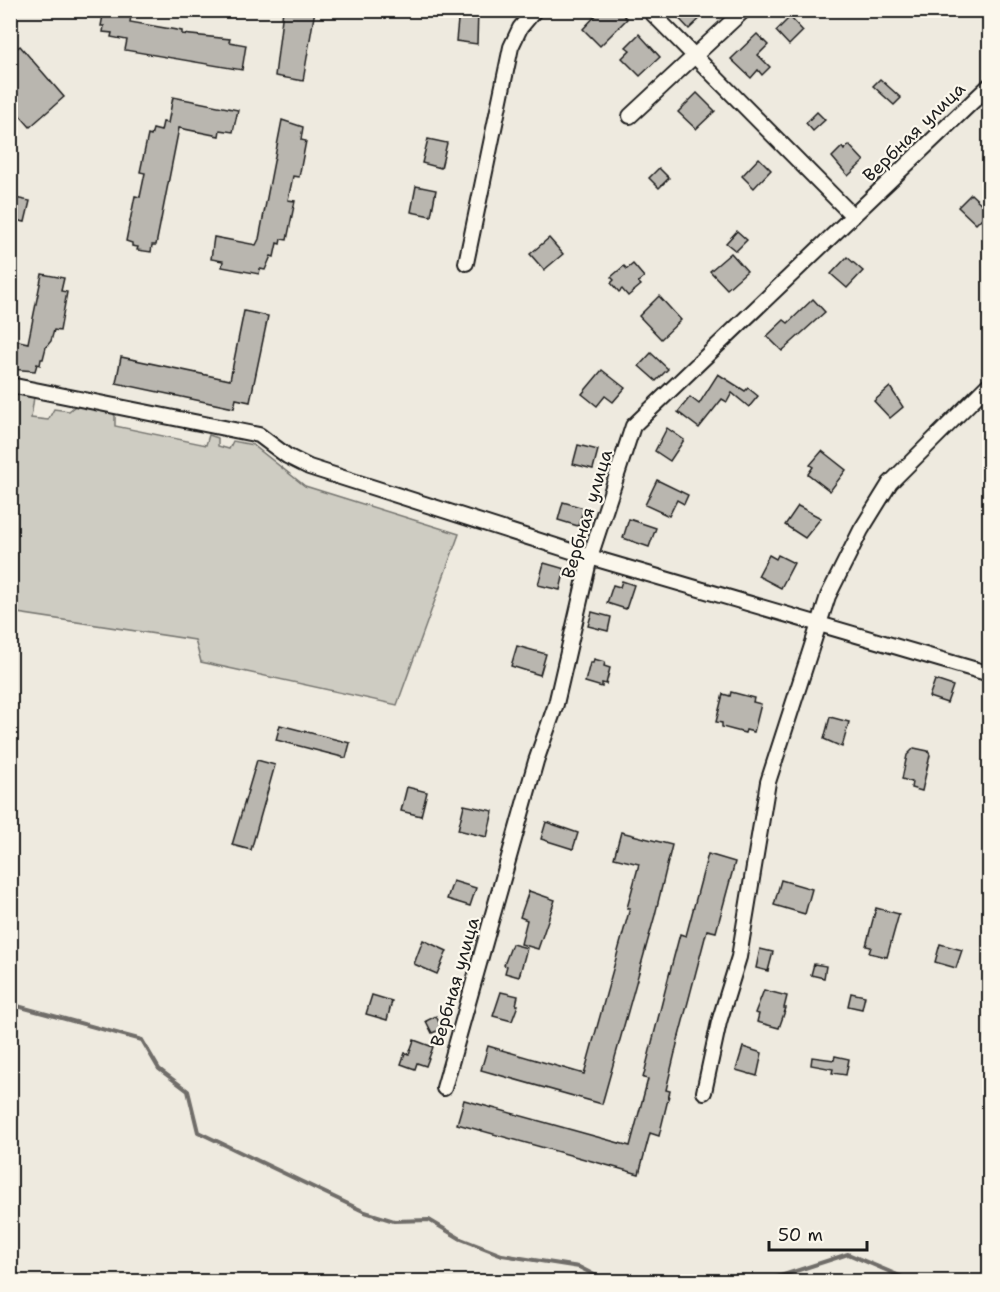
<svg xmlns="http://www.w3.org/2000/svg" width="1000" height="1292" font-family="'Shantell Sans',sans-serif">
<rect width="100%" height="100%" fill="#eeeadf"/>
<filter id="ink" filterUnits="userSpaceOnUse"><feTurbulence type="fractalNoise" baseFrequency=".0167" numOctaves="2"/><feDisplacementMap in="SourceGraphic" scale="12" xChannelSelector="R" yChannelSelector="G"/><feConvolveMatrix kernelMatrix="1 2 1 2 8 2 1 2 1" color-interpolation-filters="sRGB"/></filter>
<g filter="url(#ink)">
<polygon fill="#ceccc2" stroke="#75746f" stroke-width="1.5" points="10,392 34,397 31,418 48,420 54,409 69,411 79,403 110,409 115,416 115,426 206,445 209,435 218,438 218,446 229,449 233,441 253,445 305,486 459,534 397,705 201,662 195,640 11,612"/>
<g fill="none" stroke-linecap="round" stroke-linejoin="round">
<g stroke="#6f6d69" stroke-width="4">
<polyline points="10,1004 142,1040 159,1069 188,1091 198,1132 365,1212 394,1221 429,1220 461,1239 502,1255 579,1267 608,1282"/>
<polyline points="762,1282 848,1254 914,1282"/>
</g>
</g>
<g fill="#b9b6af" stroke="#1c1c1c" stroke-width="1.5">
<polygon points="104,10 132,10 130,22 182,31 182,34 230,39 229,42 246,45 242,70 125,50 127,40 111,37 112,33 103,32 104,26 101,26"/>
<polygon points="283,10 315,10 303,81 275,76"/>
<polygon points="459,10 478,10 477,44 456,41"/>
<polygon points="601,10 618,10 627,19 600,46 583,29"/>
<polygon points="671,10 709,10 689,29"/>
<polygon points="790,17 803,31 789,45 776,31"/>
<polygon points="639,34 660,57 640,76 622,58 630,50 626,47"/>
<polygon points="757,34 768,45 758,55 770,67 762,75 758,70 751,78 731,59"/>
<polygon points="20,46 64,97 30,127 10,104 10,54"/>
<polygon points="880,79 901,98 894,105 873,86"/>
<polygon points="697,93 715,111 696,129 678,112"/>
<polygon points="173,97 238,110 233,132 220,130 219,136 179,128 156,245 152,245 151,252 137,250 138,247 132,246 132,243 126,241 135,196 140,197 145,173 140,172 148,135 151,136 153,129 161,131 163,122 168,123"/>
<polygon points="817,112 825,120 813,131 806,123"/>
<polygon points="282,120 303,127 301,140 306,141 299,177 293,176 288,200 295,201 287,240 281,239 280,244 277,243 274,257 271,256 265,270 260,269 259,274 222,267 223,261 211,259 214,237 256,245 259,239"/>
<polygon points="428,139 447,143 441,168 422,163"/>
<polygon points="849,145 864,161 848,176 832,157 842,147 844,150"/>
<polygon points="759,158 771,170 754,188 742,176"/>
<polygon points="659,168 669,178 659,188 649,178"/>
<polygon points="416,186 436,190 431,216 411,212"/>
<polygon points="971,194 989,211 976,224 958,207"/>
<polygon points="10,197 30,201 25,222 10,219"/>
<polygon points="737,231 747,240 736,251 726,243"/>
<polygon points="549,238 563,254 544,270 530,254"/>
<polygon points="731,253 747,271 727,289 710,271"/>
<polygon points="847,257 863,271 847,288 831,274"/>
<polygon points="633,264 644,277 638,282 641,285 628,296 622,289 619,292 611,283 614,280 611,277 624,266 627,269"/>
<polygon points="42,274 64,278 61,291 67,292 60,331 54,330 51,341 46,347 43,359 41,359 40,365 37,364 35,371 10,369 10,339 28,343"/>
<polygon points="659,296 681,320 661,339 639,316"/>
<polygon points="813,299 825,312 782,351 767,336 784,320 788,323"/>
<polygon points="244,311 268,316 250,402 236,399 234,408 116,383 121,357 230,380"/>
<polygon points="651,353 668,369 656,381 639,366"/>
<polygon points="602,370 625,388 613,402 605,396 597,406 582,394"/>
<polygon points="718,374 745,391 748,388 758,396 749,407 732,393 727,402 722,399 699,428 678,412 690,397 699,404"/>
<polygon points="890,387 903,407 890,418 874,401"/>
<polygon points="667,428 684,440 670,461 655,451"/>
<polygon points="578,445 598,450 593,469 573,464"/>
<polygon points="822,451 846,470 830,491 808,474 813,467 810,465"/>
<polygon points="657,480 688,495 684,504 677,500 669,516 645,505"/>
<polygon points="563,502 584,508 578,526 558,520"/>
<polygon points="798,506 821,518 805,538 785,525"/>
<polygon points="629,519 656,528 649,547 623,538"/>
<polygon points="769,555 776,559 778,555 794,563 781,588 758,576"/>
<polygon points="544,563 565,569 560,590 538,585"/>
<polygon points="622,581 634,585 626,609 607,603 613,585 620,587"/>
<polygon points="592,612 611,617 608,631 588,626"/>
<polygon points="517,646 546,654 540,675 511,666"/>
<polygon points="594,659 605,662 604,666 610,668 606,684 602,683 602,687 585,682 590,663 593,663"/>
<polygon points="935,680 953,686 947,703 929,697"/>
<polygon points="731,692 754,698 753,702 761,704 754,732 746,730 745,733 722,727 722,723 716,722 723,694 730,696"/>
<polygon points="830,717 849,722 842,747 824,739"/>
<polygon points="280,725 350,743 346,758 276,740"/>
<polygon points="914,748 928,751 930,755 922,791 911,788 912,782 902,779 907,755"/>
<polygon points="257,760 275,765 251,850 232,845"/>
<polygon points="407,787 427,792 421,816 401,811"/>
<polygon points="464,805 493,811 487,837 458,830"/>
<polygon points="546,822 578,833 573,849 541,839"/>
<polygon points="621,832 672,845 655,915 602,1104 481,1070 488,1046 584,1074 630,908 627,908 639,864 614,858"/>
<polygon points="708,854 735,862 716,932 707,930 678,1040 666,1090 670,1091 659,1136 650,1133 639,1174 457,1124 464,1100 630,1146 648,1079 643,1078 668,979 680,934 686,936"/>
<polygon points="781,880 812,889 805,914 774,905"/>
<polygon points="453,881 476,888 470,906 447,899"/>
<polygon points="529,891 555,900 538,949 521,944 527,920 520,917"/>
<polygon points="876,908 899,914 887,957 869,953 871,947 866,946"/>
<polygon points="423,940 447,951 437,974 414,964"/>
<polygon points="512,944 527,948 519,977 505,973 507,966 504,965"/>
<polygon points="940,944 962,950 956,968 935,962"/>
<polygon points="760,949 773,952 768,971 756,968"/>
<polygon points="814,964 826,966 824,978 811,975"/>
<polygon points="764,990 787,996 784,1008 786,1008 779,1028 757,1022 759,1014 755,1013"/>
<polygon points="501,992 518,996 516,1005 518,1005 512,1021 493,1016"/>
<polygon points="851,993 865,996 862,1009 848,1006"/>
<polygon points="372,995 392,1001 387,1020 366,1014"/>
<polygon points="436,1016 442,1029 432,1033 426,1021"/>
<polygon points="414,1040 433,1047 426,1066 417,1063 415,1069 401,1064 405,1053 409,1054"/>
<polygon points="743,1047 762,1053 757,1076 736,1070"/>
<polygon points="835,1056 849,1059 846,1075 832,1073 833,1069 811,1065 812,1057 834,1060"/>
</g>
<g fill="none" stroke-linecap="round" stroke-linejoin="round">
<defs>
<g id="street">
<polyline points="649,10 853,216"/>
<polyline points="630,116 744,10"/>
<polyline points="466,263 511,47 520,28 535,10"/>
<polyline points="10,385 259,435 287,456 309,467 590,557 990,674"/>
<polyline points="444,1088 536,761 556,704 590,557 633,426 990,85"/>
<polyline points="704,1092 719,1022 739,957 768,782 828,596 861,530 890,483 990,383"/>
</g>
</defs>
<use href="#street" stroke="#1c1c1c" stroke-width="18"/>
<use href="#street" stroke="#fbf7ec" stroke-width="14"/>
</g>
</g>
<g text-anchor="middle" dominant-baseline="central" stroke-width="4.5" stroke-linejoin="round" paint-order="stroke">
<g font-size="18" fill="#1c1c1c" stroke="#fbf7ec">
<text transform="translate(914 132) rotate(-44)">Вербная улица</text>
<text transform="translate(587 514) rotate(-73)">Вербная улица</text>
<text transform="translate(455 982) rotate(-74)">Вербная улица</text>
</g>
</g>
<rect width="1000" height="1292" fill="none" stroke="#fbf7ec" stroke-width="36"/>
<rect x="18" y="18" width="964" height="1256" fill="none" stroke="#1c1c1c" stroke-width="2" filter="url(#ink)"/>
<path d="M769 1241v9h98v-9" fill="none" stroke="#1c1c1c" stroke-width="3"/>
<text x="778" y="1241" font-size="18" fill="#1c1c1c" stroke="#fbf7ec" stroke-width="4.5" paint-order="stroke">50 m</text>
</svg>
